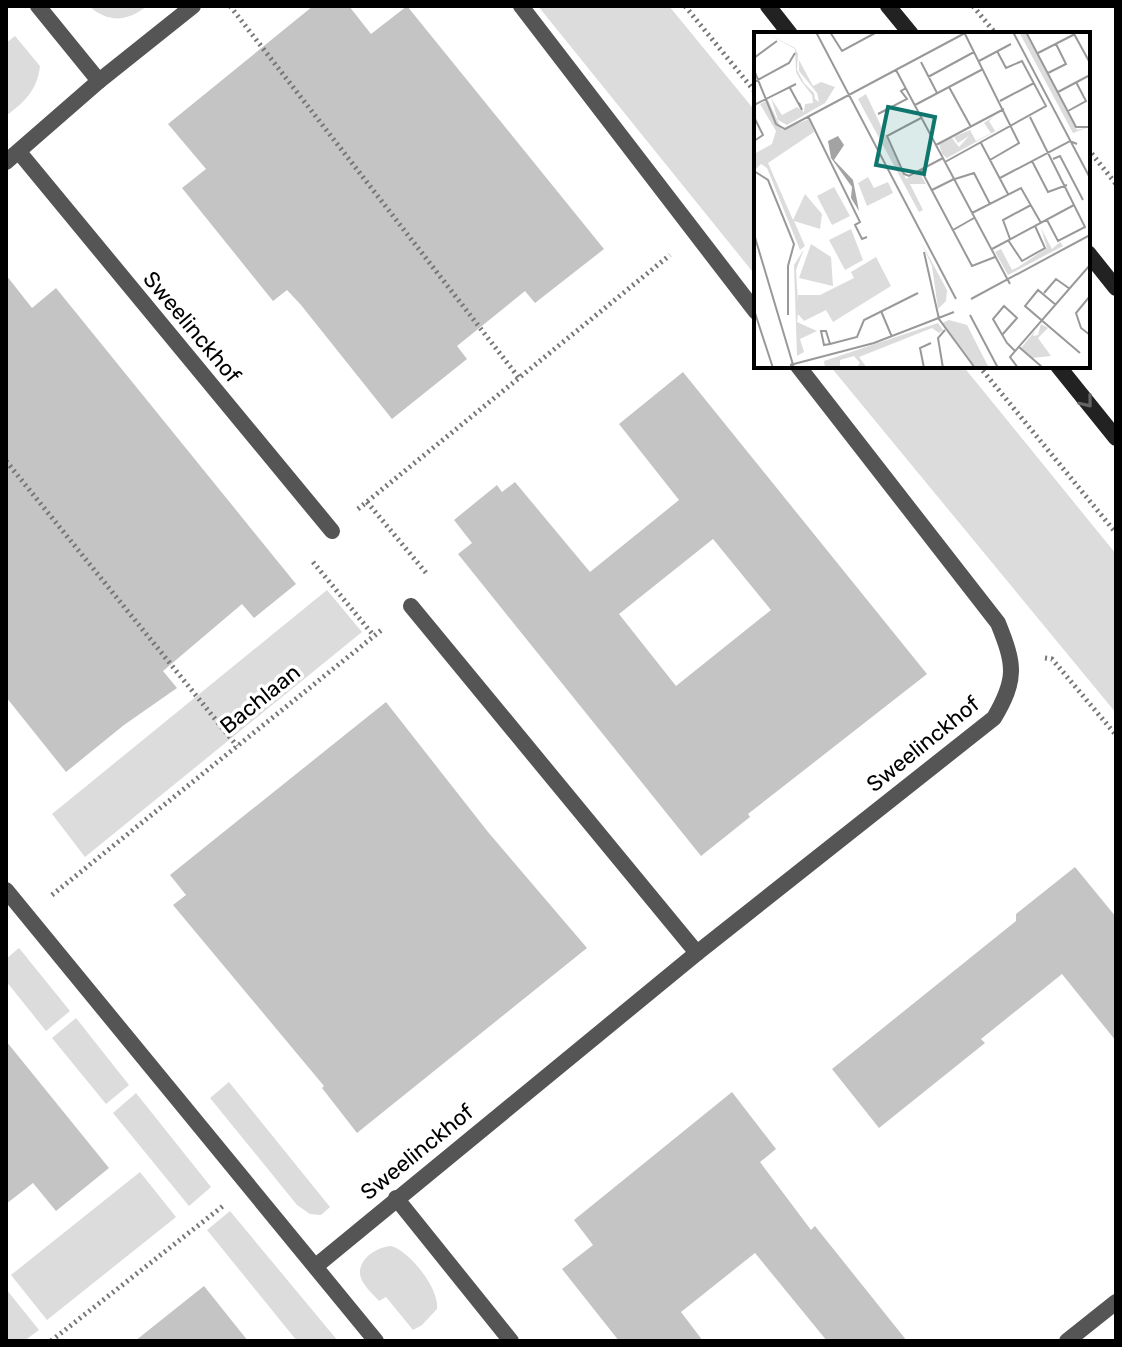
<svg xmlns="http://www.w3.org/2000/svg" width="1122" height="1347" font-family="Rubik,sans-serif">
<rect width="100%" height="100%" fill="#fff"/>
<g fill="#dcdcdc">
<path d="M89,6H147C127,22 108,23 89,6Z"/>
<polygon points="538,6 669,6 756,112 756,276"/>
<path d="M15,36L40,66C37,91 25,101 6,116V43Z"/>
<polygon points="830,366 963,366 1116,554 1116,713"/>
<polygon points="327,590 362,632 85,857 52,814"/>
<polygon points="19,948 70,1011 46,1031 6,981 6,959"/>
<polygon points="76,1018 129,1085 106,1104 52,1038"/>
<polygon points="229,1082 330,1207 321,1215 310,1214 297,1205 210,1098"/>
<polygon points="136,1093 211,1187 189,1206 113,1113"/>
<polygon points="140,1172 176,1217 47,1320 11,1275"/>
<polygon points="230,1211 338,1341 297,1341 207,1230"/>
<path d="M391,1246C410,1251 440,1290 437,1309L422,1325L413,1330L386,1297L379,1301C373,1294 361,1284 360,1274C359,1258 377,1247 391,1246Z"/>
<polygon points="6,1289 39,1330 24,1341 6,1341"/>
</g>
<g fill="#c4c4c4" fill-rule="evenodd">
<polygon points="313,6 349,6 371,34 407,6 604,249 535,303 525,291 457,346 467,359 392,419 301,305 287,290 273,301 182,188 206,169 168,124"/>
<polygon points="6,275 32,308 56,288 296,584 254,618 242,604 163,671 177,688 124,725 66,772 6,697"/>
<path d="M683,372L927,674L748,814L750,817L701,856L458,554L472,543L454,520L497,485L502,492L515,482L590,572L679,500L619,424ZM713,539L771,610L676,686L619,614Z"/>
<polygon points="386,702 488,832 587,948 357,1133 322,1088 324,1086 173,905 186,895 170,875"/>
<polygon points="1075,867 1116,917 1116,1041 1062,974 981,1039 985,1043 879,1128 832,1069 1016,921 1016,914"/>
<polygon points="6,1041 109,1168 56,1211 33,1183 6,1204"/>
<polygon points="732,1092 776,1149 760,1162 811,1230 815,1226 907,1341 827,1341 755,1253 681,1312 703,1341 619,1341 562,1269 593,1245 574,1220"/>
<polygon points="204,1286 248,1341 135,1341"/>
</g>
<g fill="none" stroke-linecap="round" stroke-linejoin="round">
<g stroke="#777" stroke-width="5" stroke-dasharray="2 4" stroke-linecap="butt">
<polyline points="230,6 519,378"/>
<polyline points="685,6 756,93"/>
<polyline points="973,6 996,34"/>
<polyline points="1088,149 1116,184"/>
<polyline points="979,366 1116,533"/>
<polyline points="6,461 237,746"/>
<polyline points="367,502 427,574"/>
<polyline points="358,509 670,255"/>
<polyline points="313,562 374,636"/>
<polyline points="1045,658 1052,659 1116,735"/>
<polyline points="52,895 384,628"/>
<polyline points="51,1341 223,1206"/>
</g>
<g stroke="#555" stroke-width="16">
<polyline points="38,6 99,81"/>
<polyline points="521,6 756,312"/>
<polyline points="19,152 332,531"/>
<polyline points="6,162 99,81 193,6"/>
<polyline points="411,606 697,953"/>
<polyline points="6,890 376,1341"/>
<polyline points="396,1198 511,1341"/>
<path d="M316,1266L697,953L994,718C1017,679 1015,665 998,623L798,366"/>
<polyline points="1067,1341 1116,1302"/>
</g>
<g stroke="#222" stroke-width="16">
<polyline points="768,6 790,34"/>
<polyline points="888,6 911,34"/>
<polyline points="1088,253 1116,288"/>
<polyline points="1058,366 1116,438"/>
</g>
</g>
<defs><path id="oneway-chevron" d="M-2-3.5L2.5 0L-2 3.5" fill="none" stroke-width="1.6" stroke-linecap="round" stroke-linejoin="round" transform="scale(2)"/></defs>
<use stroke="#646464" href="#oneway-chevron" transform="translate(1087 402) rotate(51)"/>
<g text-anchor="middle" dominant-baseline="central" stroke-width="7" stroke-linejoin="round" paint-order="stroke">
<g font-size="22" fill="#000" stroke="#fff">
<text transform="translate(192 327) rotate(50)">Sweelinckhof</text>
<text transform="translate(260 699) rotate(-39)">Bachlaan</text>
<text transform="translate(923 744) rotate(-39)">Sweelinckhof</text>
<text transform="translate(417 1152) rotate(-39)">Sweelinckhof</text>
</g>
</g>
<g transform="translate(754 32)">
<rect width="336" height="336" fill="#fff"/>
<path d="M11,0L41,16L44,22L43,38L50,51L60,61L61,67L65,70L63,61L45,39V28L59,54L67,50L81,55L71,71L33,93L24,88L17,66L28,83L43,75L50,80L51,72L59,71L58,63L47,49L42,40L41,17ZM265,0H271L323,98L335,95L319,101ZM112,62L152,147L165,140L172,152H156L169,178L165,180L104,67ZM14,68L28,98L55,87L60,100L14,131L39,188L51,162L68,182L66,197L40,189L51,214L46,218L13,136L7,132L0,139V122L18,112L22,99L6,72ZM240,84L235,89L241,99L256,91L193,126L188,122L185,112L198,106L205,115L215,104L204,111L200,105L216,98L222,109L237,101L230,91ZM114,145L120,156L134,150L139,161L113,174L104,151ZM80,155L96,184L78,193L63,164ZM287,196L298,217L306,210L309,214L254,243L241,220L247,217L258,238L264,235L293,216ZM97,197L109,228L91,238L75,208ZM57,212L77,225L79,254L45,246ZM168,212L193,258L192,269L184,277L178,234ZM50,217L42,238L44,270V263H66L100,246L97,240L122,225L137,254L79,290L72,278L50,289L44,282L43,290L63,299L46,307L50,320L43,324L40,233ZM195,288L213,293L235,336H222L188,291ZM184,291L189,298L185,301L178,296L105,325L113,336H102L106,331L100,324L86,328V334L71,336L70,329ZM287,292L294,296L284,306L297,324L278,326L267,316L281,299L279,304L284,303Z" fill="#dcdcdc"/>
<path d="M84,104L90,113L80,128L99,148L105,179L97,166L98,155L77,126L74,109Z" fill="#a3a3a3"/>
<path fill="none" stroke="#999" stroke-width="2" d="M62,0L202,267M76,0L88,19L123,0M259,0L336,146M272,0L322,95H336M319,0L336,31M211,2L265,111L236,128M284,21L321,2M0,26L23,9M225,29L257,12M167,30L183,61M0,38L22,92L31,97L213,0M142,38L256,252M294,41L312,32L302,12M174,45L220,20M0,50L35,31L41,21M195,55L217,95M36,56L48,78L45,71M304,60L336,43M246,69L280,51M0,73L42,52M161,73L229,37M314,79L332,69L322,50M124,82L153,67L147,59L152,56M54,84L106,190L101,193L108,207L113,205M0,85L9,103L0,109M276,85L331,195L304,209L293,188M167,86L133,104L150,142L155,144L189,126M227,111L254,162M182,113L250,77M299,127L306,124L329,168M278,129L294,160L313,153M191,130L292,74L268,29L252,36L243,19M167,138L218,234L241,225M0,139L14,148L40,212L34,234V283M246,146L316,109L323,112M201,147L220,141L236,172M178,158L200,147M218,181L267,156L287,191M199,198L220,186M0,202L40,336M256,207L249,188L277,173M254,208L268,229L291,216L281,194M238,217L320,173M170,220L185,287L221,336M290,261L302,247L316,257M336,264L322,281L327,296L336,303M217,267L336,203M302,273L284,258L271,274L326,321M0,278L19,336M127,279L138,305M216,283L244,336M248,303L263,286L250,274L239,287L253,311L261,319M76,312L72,299H67L70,313L76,312L103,305L110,288L164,261M265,315L288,335M36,333L120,311L200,280M170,336L166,316L177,311M189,336L184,306L191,298M264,336L256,325L336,233"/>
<path fill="#0f766e" fill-opacity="0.15" stroke="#0f766e" stroke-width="4" d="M134,75L181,85L170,142L122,133Z"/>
<rect width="336" height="336" fill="none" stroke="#000" stroke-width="4"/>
</g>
<rect width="1122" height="1347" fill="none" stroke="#000000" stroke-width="16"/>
</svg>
